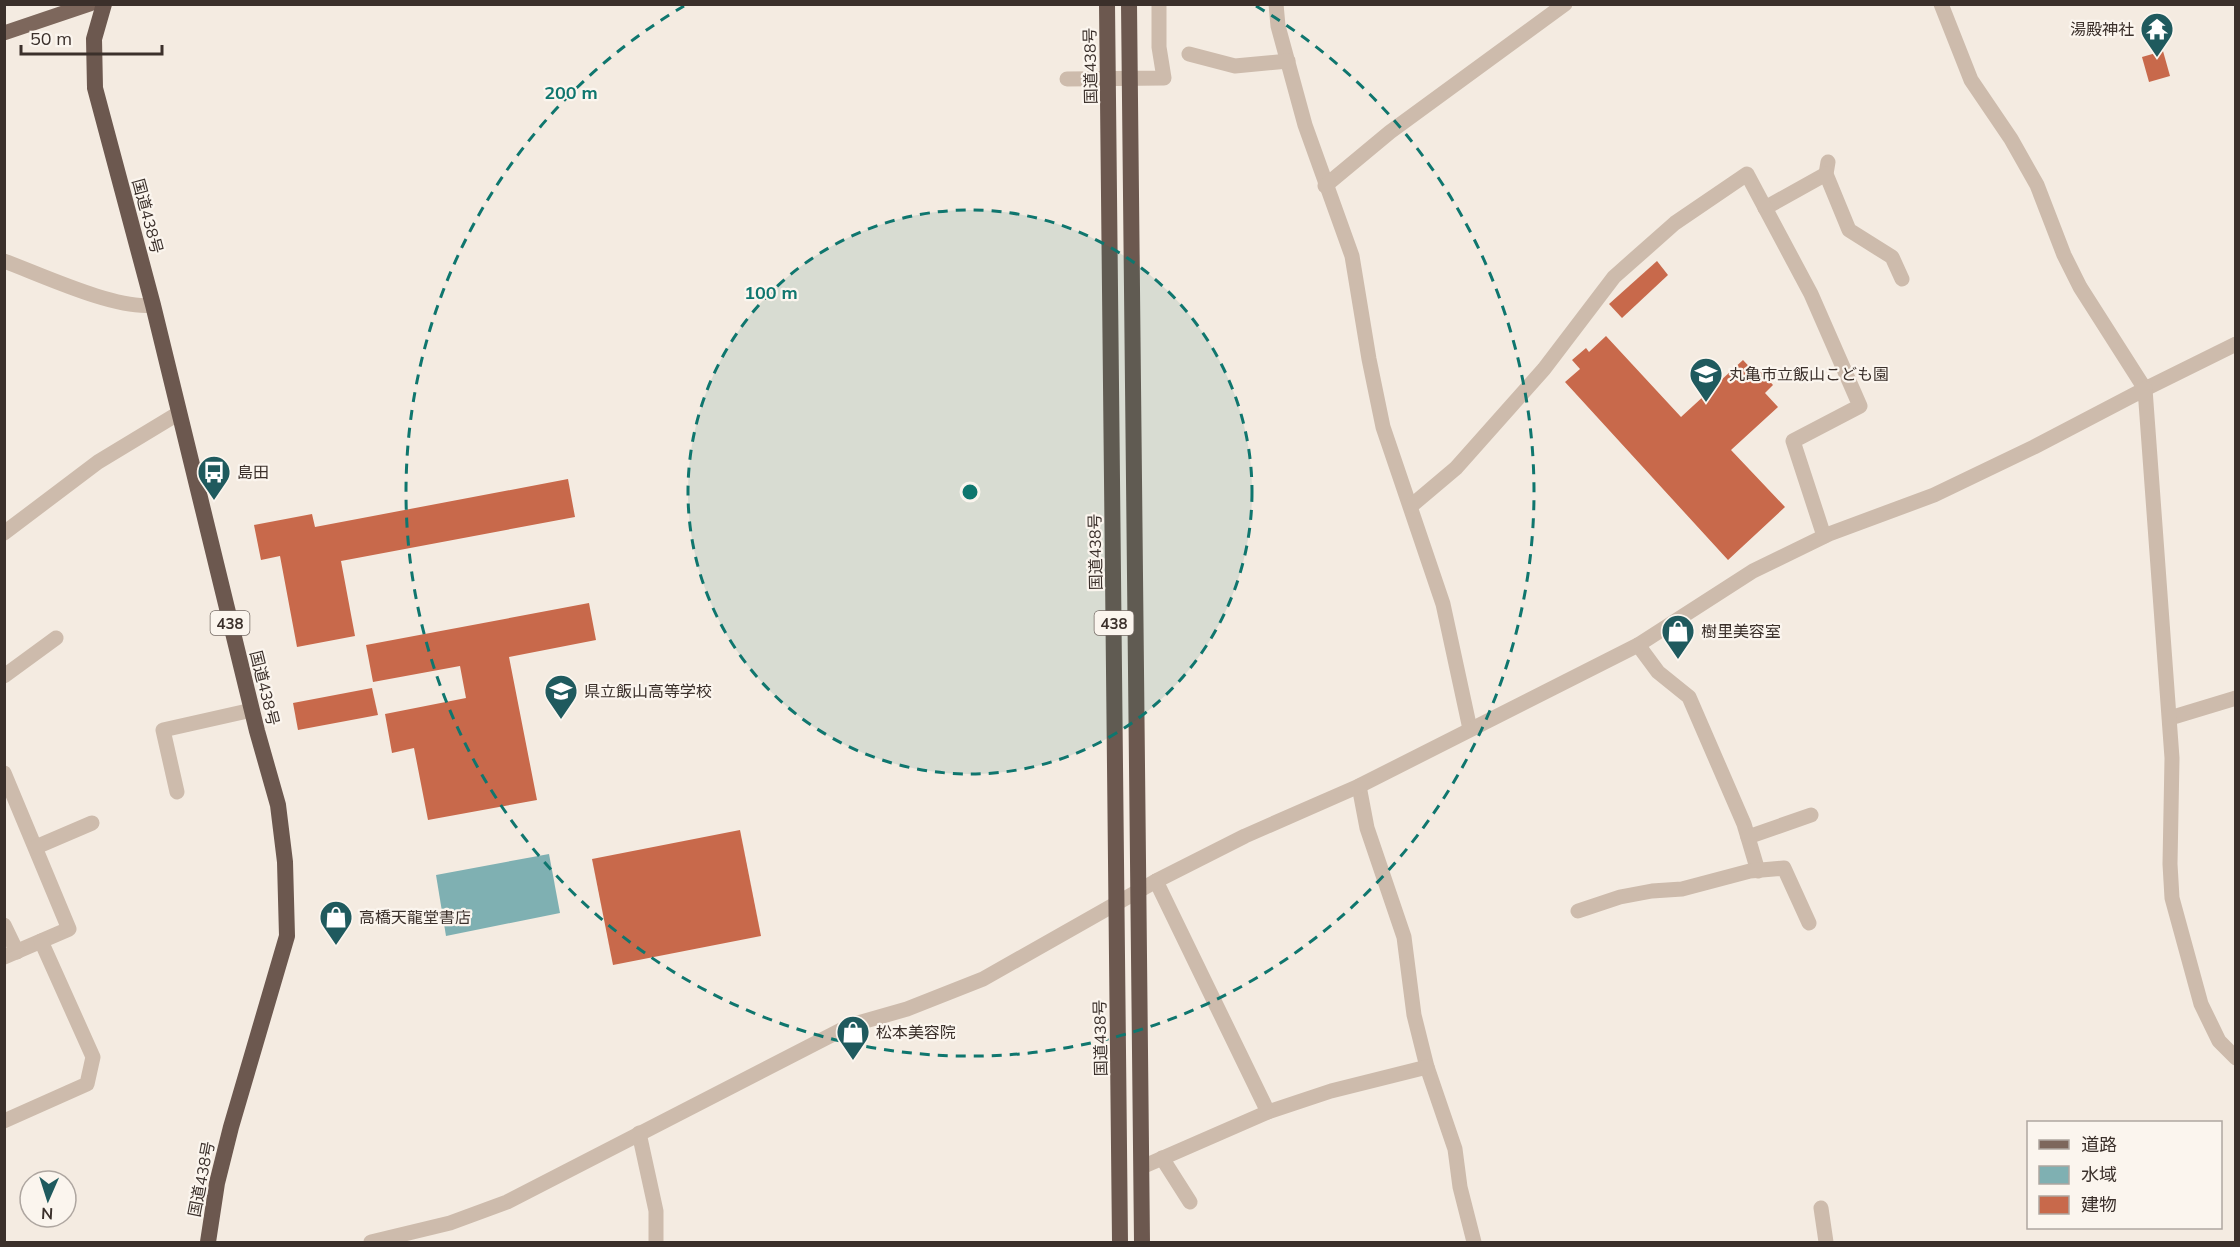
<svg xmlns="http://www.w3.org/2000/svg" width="2240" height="1247" font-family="Mulish,'Noto Sans JP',sans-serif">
<rect width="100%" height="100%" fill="#f4ebe1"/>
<polygon fill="#7fb0b2" points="549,854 560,913 446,936 436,875"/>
<g fill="#c8694b">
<polygon points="2163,51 2170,76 2149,82 2142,57"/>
<polygon points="1657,261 1668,275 1622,318 1609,304"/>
<polygon points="1606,336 1681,417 1743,360 1757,375 1761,372 1773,385 1765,393 1778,407 1731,450 1785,507 1728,560 1565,382 1580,369 1572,360 1586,348 1589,352"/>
<polygon points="568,479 575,517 341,561 355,636 297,647 280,556 261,560 254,525 312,514 315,527"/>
<polygon points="589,603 596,640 509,657 537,800 428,820 414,748 392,753 385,714 466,698 460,666 373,682 366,645"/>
<polygon points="372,688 378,715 298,730 293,703"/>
<polygon points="740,830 761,936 613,965 592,859"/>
</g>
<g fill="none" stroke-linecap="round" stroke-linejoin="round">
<g stroke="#cdbbac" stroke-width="15">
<polyline points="1276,4 1278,26 1305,125 1352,256 1369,359 1383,427 1443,604 1470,729"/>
<polyline points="1941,4 1971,80 2011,139 2037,185 2064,255 2080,287 2145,389 2236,344"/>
<polyline points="1189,54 1235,66 1288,61"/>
<polyline points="1067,79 1164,78 1159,47 1159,4"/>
<polyline points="1828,162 1826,174 1849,230 1892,257 1902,279"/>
<polyline points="1325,186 1390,132 1565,4"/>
<polyline points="1765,208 1826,174"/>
<path d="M4,261C42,275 116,310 153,305"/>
<polyline points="1411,506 1456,468 1544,369 1614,277 1675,223 1747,174 1811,294 1860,406 1793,441 1824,536"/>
<polyline points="4,533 98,462 179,413"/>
<polyline points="1638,645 1658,672 1689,697 1744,824 1758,871"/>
<polyline points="4,676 56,638"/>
<polyline points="2170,718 2236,698"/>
<polyline points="4,773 69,929 4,957"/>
<polyline points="1359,786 1367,828 1404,937 1414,1015 1427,1067 1455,1149 1460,1187 1474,1242"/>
<polyline points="177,792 163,730 252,710"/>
<polyline points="1748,837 1811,815"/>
<polyline points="36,847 92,823"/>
<polyline points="1156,881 1268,1112 1331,1091 1427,1067"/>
<polyline points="1578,911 1620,897 1652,891 1682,889 1750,871 1784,868 1809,923"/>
<polyline points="4,925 17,952"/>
<polyline points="4,1121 87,1084 93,1057 41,941"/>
<polyline points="639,1133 656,1211 656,1242"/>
<polyline points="1162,1158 1190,1202"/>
<polyline points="1142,1167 1268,1112"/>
<polyline points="1821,1208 1826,1242"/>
<polyline points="371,1242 450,1223 507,1202 851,1025 907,1009 983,979 1156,881 1245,836 1359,786 1638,645 1753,571 1829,534 1934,495 2034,447 2145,389 2172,758 2170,864 2172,898 2201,1004 2219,1041 2236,1058"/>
</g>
<polyline stroke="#7d675c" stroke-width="15" points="4,33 90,4"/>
<g stroke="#6c584f" stroke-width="16">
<polyline points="104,4 94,39 95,88 153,305 257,731 278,805 285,862 287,936 231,1127 217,1183 208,1242"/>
<polyline points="1107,4 1120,1242"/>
<polyline points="1129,4 1142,1242"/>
</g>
</g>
<circle cx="970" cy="492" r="282" fill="#0f766e" fill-opacity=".12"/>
<g fill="none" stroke="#0f766e" stroke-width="3" stroke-dasharray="10 8">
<circle cx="970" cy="492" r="282"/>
<path d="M1256 6A564 564 0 1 1 684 6"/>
</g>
<defs>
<symbol id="temple-pin" viewBox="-11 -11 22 30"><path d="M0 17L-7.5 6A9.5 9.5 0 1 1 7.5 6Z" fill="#1f5a5e" stroke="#fbf5ee"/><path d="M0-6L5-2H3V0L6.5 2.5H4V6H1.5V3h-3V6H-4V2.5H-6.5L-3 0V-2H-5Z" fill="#fff"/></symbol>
<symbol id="school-pin" viewBox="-11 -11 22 30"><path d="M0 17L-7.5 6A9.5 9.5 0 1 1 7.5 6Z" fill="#1f5a5e" stroke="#fbf5ee"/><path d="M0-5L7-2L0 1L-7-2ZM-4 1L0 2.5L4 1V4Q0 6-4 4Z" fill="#fff"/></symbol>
<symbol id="bus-pin" viewBox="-11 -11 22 30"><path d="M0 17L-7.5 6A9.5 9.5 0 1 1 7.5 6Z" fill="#1f5a5e" stroke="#fbf5ee"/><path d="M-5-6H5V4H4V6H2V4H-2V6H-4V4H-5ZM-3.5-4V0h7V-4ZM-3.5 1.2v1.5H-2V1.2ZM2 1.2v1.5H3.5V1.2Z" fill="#fff"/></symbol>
<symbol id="shop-pin" viewBox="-11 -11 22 30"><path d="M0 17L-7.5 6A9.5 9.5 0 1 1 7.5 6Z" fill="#1f5a5e" stroke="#fbf5ee"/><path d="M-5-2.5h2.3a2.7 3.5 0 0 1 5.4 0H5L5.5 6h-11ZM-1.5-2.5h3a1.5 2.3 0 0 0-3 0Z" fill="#fff"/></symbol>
</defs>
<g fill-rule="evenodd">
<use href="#temple-pin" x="2138" y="10" width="38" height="52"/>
<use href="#school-pin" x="1687" y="355" width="38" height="52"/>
<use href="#bus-pin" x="195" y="453" width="38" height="52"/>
<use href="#shop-pin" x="1659" y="612" width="38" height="52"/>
<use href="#school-pin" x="542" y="672" width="38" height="52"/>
<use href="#shop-pin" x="317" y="898" width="38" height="52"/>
<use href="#shop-pin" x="834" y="1013" width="38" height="52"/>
</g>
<g text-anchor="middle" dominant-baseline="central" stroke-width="4.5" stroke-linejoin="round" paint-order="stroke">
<g fill="#fbf5ee" stroke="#756b66" stroke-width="1.5">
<rect x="210.5" y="611" width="39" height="24" rx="4.5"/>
<rect x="1094.5" y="611" width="39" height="24" rx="4.5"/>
</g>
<g font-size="15" font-weight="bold" fill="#3b302b">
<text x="230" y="623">438</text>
<text x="1114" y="623">438</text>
</g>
<g font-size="16" fill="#3b302b" stroke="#fbf5ee" text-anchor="start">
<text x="2134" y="29" text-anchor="end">湯殿神社</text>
<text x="1729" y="374">丸亀市立飯山こども園</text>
<text x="237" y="472">島田</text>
<text x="1701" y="631">樹里美容室</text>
<text x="584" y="691">県立飯山高等学校</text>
<text x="359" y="917">高橋天龍堂書店</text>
<text x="876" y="1032">松本美容院</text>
</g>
<g font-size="16" fill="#3b302b" stroke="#fbf5ee">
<text transform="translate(1090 66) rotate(-91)">国道438号</text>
<text transform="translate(148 216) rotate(75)">国道438号</text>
<text transform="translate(1095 552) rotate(-91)">国道438号</text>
<text transform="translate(265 688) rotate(76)">国道438号</text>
<text transform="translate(1100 1038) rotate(-91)">国道438号</text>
<text transform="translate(201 1179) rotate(-79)">国道438号</text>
</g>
</g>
<circle cx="970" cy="492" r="9" fill="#0f766e" stroke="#fbf5ee" stroke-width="3"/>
<g font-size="18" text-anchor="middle" font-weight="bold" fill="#0f766e" stroke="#fbf5ee" stroke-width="4.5" stroke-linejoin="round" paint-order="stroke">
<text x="571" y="99">200 m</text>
<text x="771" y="299">100 m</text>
</g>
<rect width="2240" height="1247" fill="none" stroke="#3b302b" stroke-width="12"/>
<rect x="2027" y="1121" width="195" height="108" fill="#fbf5ee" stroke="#aea6a0" stroke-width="1.5"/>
<rect x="2039" y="1140" width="30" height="9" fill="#7d675c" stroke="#aea6a0" stroke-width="1.5"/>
<text x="2081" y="1151" font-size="18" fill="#3b302b">道路</text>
<rect x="2039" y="1166" width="30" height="18" fill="#7fb0b2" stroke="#aea6a0" stroke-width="1.5"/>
<text x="2081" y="1181" font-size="18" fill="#3b302b">水域</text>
<rect x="2039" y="1196" width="30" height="18" fill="#c8694b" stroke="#aea6a0" stroke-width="1.5"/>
<text x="2081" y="1211" font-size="18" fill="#3b302b">建物</text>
<g transform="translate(48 1199) rotate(183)"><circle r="28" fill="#fbf5ee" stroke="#aea6a0" stroke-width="1.5"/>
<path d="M0-4.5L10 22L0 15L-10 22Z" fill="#1f5a5e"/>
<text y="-9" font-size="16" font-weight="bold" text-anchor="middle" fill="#3b302b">N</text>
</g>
<path d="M21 45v9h141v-9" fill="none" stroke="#3b302b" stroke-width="3"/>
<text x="30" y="45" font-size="18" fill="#3b302b" stroke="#fbf5ee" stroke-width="4.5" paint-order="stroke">50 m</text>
</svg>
